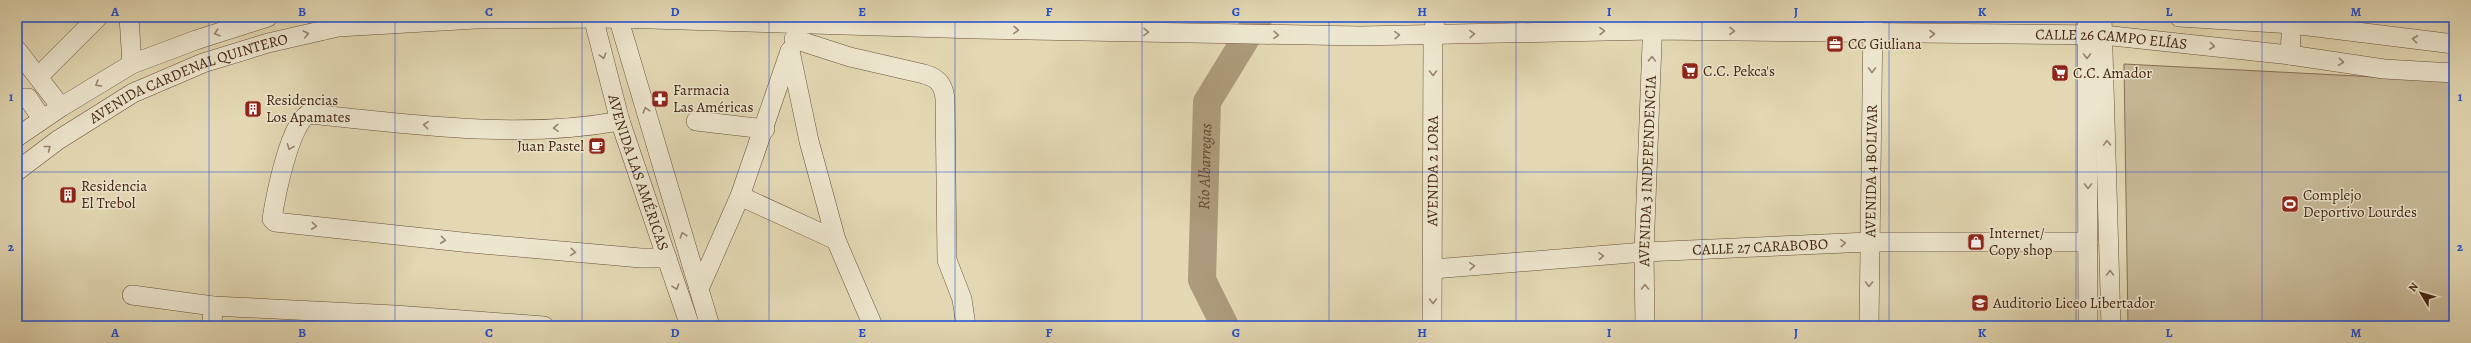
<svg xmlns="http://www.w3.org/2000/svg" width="2471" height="343" font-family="Alegreya,serif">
<rect width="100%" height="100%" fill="#e3d8b3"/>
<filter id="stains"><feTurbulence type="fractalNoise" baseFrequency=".005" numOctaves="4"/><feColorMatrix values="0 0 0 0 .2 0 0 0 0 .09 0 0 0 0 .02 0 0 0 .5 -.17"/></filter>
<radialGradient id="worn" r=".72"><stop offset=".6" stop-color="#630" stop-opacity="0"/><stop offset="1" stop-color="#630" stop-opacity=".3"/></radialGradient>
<polygon fill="#c8b998" stroke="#866e55" points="2124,64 2454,81 2454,326 2128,326"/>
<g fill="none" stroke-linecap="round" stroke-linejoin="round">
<path stroke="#ad9a7c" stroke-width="28" id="s1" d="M1225,326L1202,280L1207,102L1259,17"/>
<defs>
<g id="minor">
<polyline points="129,17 132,64"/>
<path id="s2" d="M593,17L620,121L690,326"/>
<polyline points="618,17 710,326"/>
<polyline points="2087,17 2088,326"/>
<polyline points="2102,17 2111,326"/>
<polyline points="2179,17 2292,24 2454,44"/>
<path d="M794,39L850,57L924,74C938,78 943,84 945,98L947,260L962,299L966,326"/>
<polyline points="17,50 61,107"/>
<polyline points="790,51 809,141 836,240 873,326"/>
<polyline points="2290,55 2292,17"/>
<polyline points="39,76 98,17"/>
<polyline points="17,101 21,98 28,98 42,119"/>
<path d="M620,121C518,140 412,124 309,114C290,121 275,199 272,219L275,222L471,243L641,258H667"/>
<polyline points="696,121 765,129"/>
<polyline points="17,137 61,107 132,64 196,40 268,17"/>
<path id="s3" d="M17,171L58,140L133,93L203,63L268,43L338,27L476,19L618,18L977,29L1360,36L1653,30L2103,35L2290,55L2384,69L2454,73"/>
<polyline points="740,196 836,240"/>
<path id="s4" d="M1433,269L1644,252L1869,242H2088"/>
<polyline points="699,289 740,196 790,51"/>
<polyline points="132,295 213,306 212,326"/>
<polyline points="213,306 395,315 544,326"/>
<path id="s5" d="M1432,326L1433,34L1436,17"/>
<path id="s6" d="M1645,326L1644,252L1653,17"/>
<path id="s7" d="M1869,326L1873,17"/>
</g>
</defs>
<use href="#minor" stroke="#6b503a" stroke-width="20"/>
<use href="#minor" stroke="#ede6ce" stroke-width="19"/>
</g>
<defs><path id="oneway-chevron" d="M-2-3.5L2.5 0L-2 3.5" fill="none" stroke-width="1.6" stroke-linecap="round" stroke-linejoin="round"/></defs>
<g stroke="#988470">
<use href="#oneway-chevron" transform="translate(1016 30) rotate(1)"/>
<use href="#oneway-chevron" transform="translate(1602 31) rotate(-1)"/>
<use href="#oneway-chevron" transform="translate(1732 31) rotate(1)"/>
<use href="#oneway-chevron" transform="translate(1146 32) rotate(1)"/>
<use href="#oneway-chevron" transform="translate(217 33) rotate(162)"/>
<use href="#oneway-chevron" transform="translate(306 34) rotate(-13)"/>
<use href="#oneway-chevron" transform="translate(1472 34) rotate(-1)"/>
<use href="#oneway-chevron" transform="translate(1932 34)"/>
<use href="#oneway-chevron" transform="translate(1276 35) rotate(1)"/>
<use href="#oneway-chevron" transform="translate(1397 35) rotate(-2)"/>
<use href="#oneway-chevron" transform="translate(2415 39) rotate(-173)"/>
<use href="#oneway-chevron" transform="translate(2212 46) rotate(6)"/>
<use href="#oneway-chevron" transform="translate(603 56) rotate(75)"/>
<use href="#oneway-chevron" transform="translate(2087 56) rotate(90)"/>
<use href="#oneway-chevron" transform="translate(1652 59) rotate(-88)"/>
<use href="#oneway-chevron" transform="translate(2341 62) rotate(8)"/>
<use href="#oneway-chevron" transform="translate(1872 70) rotate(91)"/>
<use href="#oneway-chevron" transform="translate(1433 73) rotate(90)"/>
<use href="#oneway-chevron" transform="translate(98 84) rotate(149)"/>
<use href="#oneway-chevron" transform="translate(646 110) rotate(-107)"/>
<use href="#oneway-chevron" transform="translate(426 125) rotate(-175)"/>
<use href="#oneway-chevron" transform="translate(556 128) rotate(177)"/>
<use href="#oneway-chevron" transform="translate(2107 143) rotate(-92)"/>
<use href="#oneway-chevron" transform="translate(290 147) rotate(111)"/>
<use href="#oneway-chevron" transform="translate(48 148) rotate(-38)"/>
<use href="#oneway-chevron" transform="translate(2088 186) rotate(90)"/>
<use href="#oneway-chevron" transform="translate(314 226) rotate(6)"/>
<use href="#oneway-chevron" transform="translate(683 235) rotate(-107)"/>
<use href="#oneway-chevron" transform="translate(443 240) rotate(6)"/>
<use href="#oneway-chevron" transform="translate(1843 243) rotate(-3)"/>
<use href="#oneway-chevron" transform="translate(573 252) rotate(5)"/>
<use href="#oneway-chevron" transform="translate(1601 256) rotate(-4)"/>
<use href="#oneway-chevron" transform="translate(1472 266) rotate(-4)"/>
<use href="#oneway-chevron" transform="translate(2110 273) rotate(-90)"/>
<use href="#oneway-chevron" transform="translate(1869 284) rotate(90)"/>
<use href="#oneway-chevron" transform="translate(676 287) rotate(71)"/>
<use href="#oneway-chevron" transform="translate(1645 287) rotate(-91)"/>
<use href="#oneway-chevron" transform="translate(1433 301) rotate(90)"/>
</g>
<path fill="none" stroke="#1d4ed8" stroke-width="1" stroke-opacity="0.55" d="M209,17V326M395,17V326M582,17V326M769,17V326M955,17V326M1142,17V326M1329,17V326M1516,17V326M1702,17V326M1889,17V326M2076,17V326M2262,17V326M17,172H2454"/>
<defs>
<symbol id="office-square" viewBox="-11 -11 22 22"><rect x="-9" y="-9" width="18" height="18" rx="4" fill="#8f2418" stroke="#ede6ce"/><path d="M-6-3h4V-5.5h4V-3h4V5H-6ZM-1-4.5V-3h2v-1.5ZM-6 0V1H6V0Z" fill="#fff"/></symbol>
<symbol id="supermarket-square" viewBox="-11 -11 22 22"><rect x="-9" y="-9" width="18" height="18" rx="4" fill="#8f2418" stroke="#ede6ce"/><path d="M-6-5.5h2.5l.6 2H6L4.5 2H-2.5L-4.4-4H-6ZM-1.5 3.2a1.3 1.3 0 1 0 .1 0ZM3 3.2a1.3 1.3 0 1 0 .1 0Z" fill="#fff"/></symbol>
<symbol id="pharmacy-square" viewBox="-11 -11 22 22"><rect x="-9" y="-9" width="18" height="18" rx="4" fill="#8f2418" stroke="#ede6ce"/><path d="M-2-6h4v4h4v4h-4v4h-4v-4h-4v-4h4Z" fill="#fff"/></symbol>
<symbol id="building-square" viewBox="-11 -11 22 22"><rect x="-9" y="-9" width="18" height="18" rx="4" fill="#8f2418" stroke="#ede6ce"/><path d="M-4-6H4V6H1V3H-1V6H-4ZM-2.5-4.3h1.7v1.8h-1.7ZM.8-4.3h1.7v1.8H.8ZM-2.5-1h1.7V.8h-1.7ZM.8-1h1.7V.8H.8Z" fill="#fff"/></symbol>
<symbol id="cafe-square" viewBox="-11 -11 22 22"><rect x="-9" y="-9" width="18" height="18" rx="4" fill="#8f2418" stroke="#ede6ce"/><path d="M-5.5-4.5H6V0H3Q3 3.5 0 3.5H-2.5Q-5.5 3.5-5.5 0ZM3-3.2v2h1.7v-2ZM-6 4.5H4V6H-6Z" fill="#fff"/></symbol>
<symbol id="stadium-square" viewBox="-11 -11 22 22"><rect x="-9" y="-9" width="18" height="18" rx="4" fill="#8f2418" stroke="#ede6ce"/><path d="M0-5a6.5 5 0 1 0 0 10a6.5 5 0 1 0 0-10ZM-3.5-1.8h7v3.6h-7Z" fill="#fff"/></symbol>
<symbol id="shop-square" viewBox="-11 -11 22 22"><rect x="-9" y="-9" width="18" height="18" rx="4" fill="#8f2418" stroke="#ede6ce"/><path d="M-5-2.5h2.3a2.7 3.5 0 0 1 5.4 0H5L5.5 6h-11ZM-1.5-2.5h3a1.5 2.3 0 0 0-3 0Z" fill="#fff"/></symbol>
<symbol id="school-square" viewBox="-11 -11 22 22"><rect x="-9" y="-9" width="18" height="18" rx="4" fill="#8f2418" stroke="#ede6ce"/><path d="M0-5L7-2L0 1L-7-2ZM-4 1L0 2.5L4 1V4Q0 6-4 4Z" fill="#fff"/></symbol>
</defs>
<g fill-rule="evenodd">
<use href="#office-square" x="1825" y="34" width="20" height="20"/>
<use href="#supermarket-square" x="1680" y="61" width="20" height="20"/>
<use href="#supermarket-square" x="2050" y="63" width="20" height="20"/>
<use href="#pharmacy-square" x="650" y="89" width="20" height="20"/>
<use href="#building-square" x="243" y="99" width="20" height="20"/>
<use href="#cafe-square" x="587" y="136" width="20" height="20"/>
<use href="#building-square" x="58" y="185" width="20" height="20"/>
<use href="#stadium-square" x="2280" y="194" width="20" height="20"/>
<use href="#shop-square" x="1966" y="232" width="20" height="20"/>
<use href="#school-square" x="1970" y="293" width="20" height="20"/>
</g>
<g text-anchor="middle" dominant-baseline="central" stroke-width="3" stroke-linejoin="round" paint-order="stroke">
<g font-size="15" fill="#432312" stroke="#ede6ce">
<text stroke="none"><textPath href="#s3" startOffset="2130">CALLE 26 CAMPO ELÍAS</textPath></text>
<text stroke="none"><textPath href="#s3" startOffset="197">AVENIDA CARDENAL QUINTERO</textPath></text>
<text stroke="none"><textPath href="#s5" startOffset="155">AVENIDA 2 LORA</textPath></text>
<text stroke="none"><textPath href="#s6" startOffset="155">AVENIDA 3 INDEPENDENCIA</textPath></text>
<text stroke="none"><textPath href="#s7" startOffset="155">AVENIDA 4 BOLIVAR</textPath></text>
<text stroke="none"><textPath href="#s2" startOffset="162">AVENIDA LAS AMÉRICAS</textPath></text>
<text stroke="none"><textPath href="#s4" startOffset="328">CALLE 27 CARABOBO</textPath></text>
</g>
<g font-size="15" fill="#432312" stroke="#ede6ce" text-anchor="start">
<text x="1848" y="44">CC Giuliana</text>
<text x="1703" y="71">C.C. Pekca's</text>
<text x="2073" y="73">C.C. Amador</text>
<text x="673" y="90">Farmacia<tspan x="673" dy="17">Las Américas</tspan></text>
<text x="266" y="100">Residencias<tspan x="266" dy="17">Los Apamates</tspan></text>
<text x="584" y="146" text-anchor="end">Juan Pastel</text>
<text x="81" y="186">Residencia<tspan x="81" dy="17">El Trebol</tspan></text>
<text x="2303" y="195">Complejo<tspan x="2303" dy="17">Deportivo Lourdes</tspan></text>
<text x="1989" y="233">Internet/<tspan x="1989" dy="17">Copy shop</tspan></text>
<text x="1993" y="303">Auditorio Liceo Libertador</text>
</g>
<g font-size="16" font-style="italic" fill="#634732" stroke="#ede6ce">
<text stroke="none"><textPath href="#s1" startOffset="165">Río Albarregas</textPath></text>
</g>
</g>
<rect width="2471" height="343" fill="none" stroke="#e3d8b3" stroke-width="44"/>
<g transform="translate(2421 293) rotate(308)" stroke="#ede6ce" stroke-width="3" paint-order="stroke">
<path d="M0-3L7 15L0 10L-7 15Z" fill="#432312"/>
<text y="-6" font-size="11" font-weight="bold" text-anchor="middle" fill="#432312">N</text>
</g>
<rect x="22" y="22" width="2427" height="299" fill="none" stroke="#1d4ed8" stroke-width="1.5"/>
<g font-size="13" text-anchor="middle" font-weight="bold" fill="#1d4ed8">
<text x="115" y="16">A</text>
<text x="302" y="16">B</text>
<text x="489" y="16">C</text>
<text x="675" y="16">D</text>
<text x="862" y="16">E</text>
<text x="1049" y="16">F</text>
<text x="1236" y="16">G</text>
<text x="1422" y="16">H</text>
<text x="1609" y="16">I</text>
<text x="1796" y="16">J</text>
<text x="1982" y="16">K</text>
<text x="2169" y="16">L</text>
<text x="2356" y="16">M</text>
<text x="11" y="101">1</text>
<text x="2460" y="101">1</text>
<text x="11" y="251">2</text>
<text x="2460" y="251">2</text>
<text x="115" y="337">A</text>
<text x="302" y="337">B</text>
<text x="489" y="337">C</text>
<text x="675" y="337">D</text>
<text x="862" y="337">E</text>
<text x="1049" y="337">F</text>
<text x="1236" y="337">G</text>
<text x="1422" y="337">H</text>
<text x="1609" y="337">I</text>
<text x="1796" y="337">J</text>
<text x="1982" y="337">K</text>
<text x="2169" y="337">L</text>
<text x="2356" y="337">M</text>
</g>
<rect width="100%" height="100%" filter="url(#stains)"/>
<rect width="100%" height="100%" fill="url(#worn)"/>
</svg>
